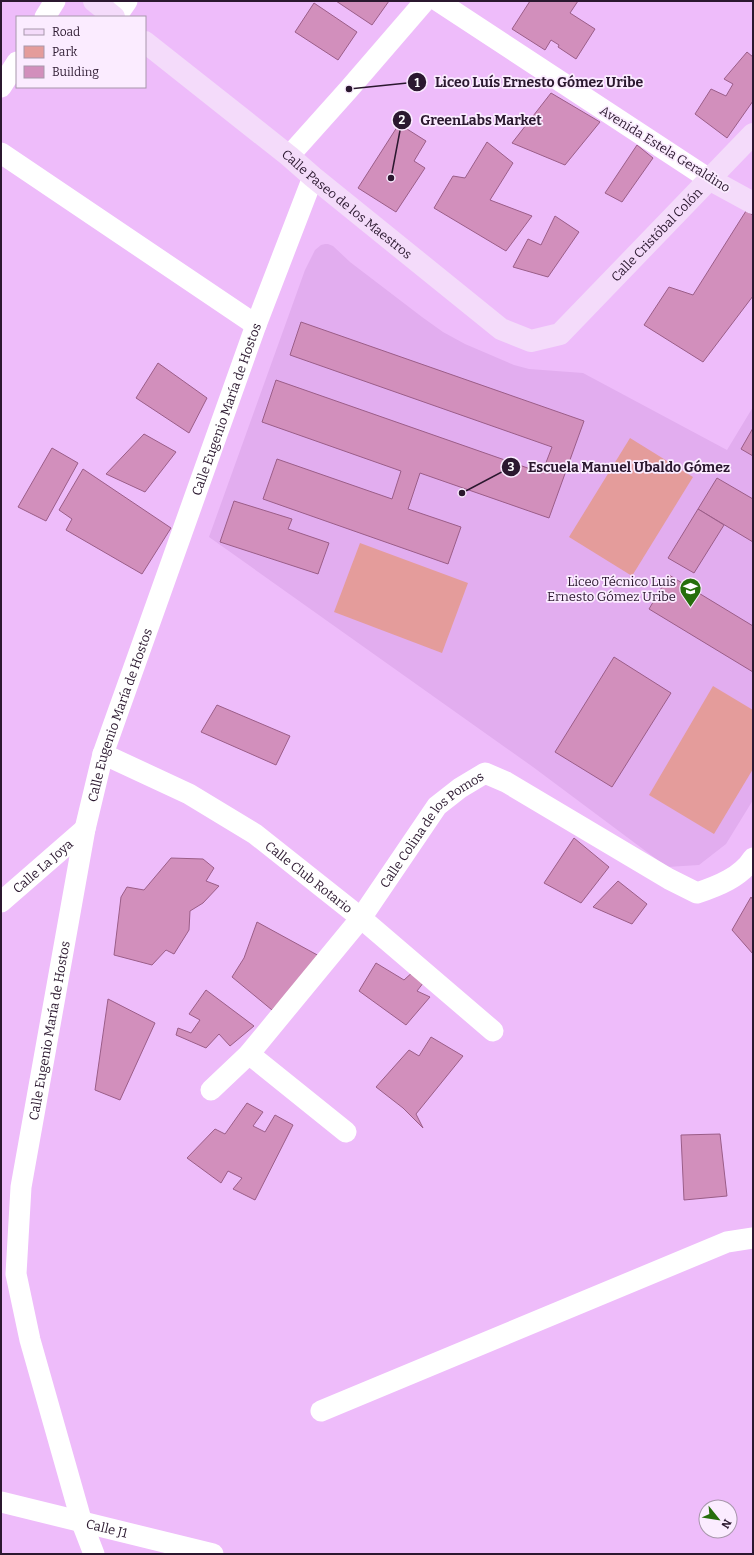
<svg xmlns="http://www.w3.org/2000/svg" width="754" height="1555" font-family="Bitter,serif">
<rect width="100%" height="100%" fill="#eebcfa"/>
<polygon fill="#e2adef" points="325,244 328,244 333,246 350,262 422,317 443,332 465,344 514,365 529,369 583,373 727,450 753,407 753,800 726,844 699,865 667,867 533,767 209,537 305,270 315,250 321,245"/>
<g fill="#e49c9b">
<polygon points="630,438 693,477 632,576 569,537"/>
<polygon points="360,543 468,583 442,653 334,612"/>
<polygon points="713,686 753,710 753,769 714,834 649,795"/>
</g>
<g fill="#d28fbc" stroke="#9b5d88">
<polygon points="336,1 389,1 372,25"/>
<polygon points="530,1 578,1 570,13 595,29 576,59 558,47 559,45 551,40 545,50 512,29"/>
<polygon points="314,3 357,32 338,60 295,32"/>
<polygon points="747,52 753,57 753,101 727,138 695,114 711,89 726,96 733,84 724,79"/>
<polygon points="551,93 600,122 565,165 512,143"/>
<polygon points="399,124 426,141 414,161 425,168 396,212 358,188"/>
<polygon points="487,142 513,163 490,200 532,216 506,251 434,208 453,176 465,178"/>
<polygon points="637,145 653,158 622,202 605,193"/>
<polygon points="746,211 753,215 753,296 703,362 644,325 669,287 693,295"/>
<polygon points="555,216 579,232 548,277 513,267 528,239 541,245"/>
<polygon points="301,322 584,421 549,518 420,473 408,509 461,527 448,564 263,499 277,459 392,499 401,471 262,422 276,380 542,473 552,447 290,355"/>
<polygon points="158,363 207,398 189,433 136,398"/>
<polygon points="753,428 753,456 741,449"/>
<polygon points="144,434 176,452 145,492 106,474"/>
<polygon points="52,448 78,463 46,521 18,507"/>
<polygon points="83,469 171,528 142,574 66,530 72,519 59,510"/>
<polygon points="717,478 753,499 753,542 698,509"/>
<polygon points="234,501 292,519 288,529 329,543 318,574 220,542"/>
<polygon points="698,509 724,525 694,573 668,558"/>
<polygon points="669,575 753,626 753,672 649,609"/>
<polygon points="614,657 671,693 612,787 555,752"/>
<polygon points="217,705 290,736 276,765 201,732"/>
<polygon points="574,838 609,867 581,903 544,883"/>
<polygon points="171,858 203,859 214,868 206,881 219,886 203,903 190,911 189,930 174,954 166,950 152,965 114,955 121,897 127,887 144,890"/>
<polygon points="618,881 647,904 632,924 593,907"/>
<polygon points="751,897 753,900 753,954 732,930"/>
<polygon points="257,922 321,957 272,1010 232,977 244,958"/>
<polygon points="376,963 404,980 416,969 427,978 417,991 430,997 406,1025 359,991"/>
<polygon points="206,990 254,1026 230,1046 219,1034 206,1048 176,1035 178,1028 191,1033 200,1020 189,1014"/>
<polygon points="108,999 155,1023 120,1100 95,1090"/>
<polygon points="431,1037 463,1056 416,1114 423,1128 403,1108 376,1087 409,1050 419,1056"/>
<polygon points="247,1103 263,1112 253,1126 265,1132 275,1115 293,1125 255,1200 233,1189 242,1178 228,1171 221,1183 187,1158 215,1129 225,1134"/>
<polygon points="720,1134 727,1196 684,1200 681,1135"/>
</g>
<g fill="none" stroke-linecap="round" stroke-linejoin="round">
<g stroke="#fff" stroke-width="21">
<polyline points="438,1 709,179"/>
<polyline points="45,17 55,1"/>
<polyline points="116,17 127,1"/>
<polyline points="1,87 17,62"/>
<polyline points="1,153 256,325"/>
<polyline points="289,156 349,89 425,1"/>
<path id="s1" d="M103,754L189,794L255,834L361,918L493,1031"/>
<path id="s2" d="M1,902L85,829"/>
<polyline points="249,1054 346,1132"/>
<path id="s3" d="M211,1090L249,1054L361,918L437,806L460,788L485,773L506,782L669,879L697,893C718,886 741,877 753,858"/>
<polyline points="321,1411 727,1242 753,1238"/>
<path id="s4" d="M1,1502L213,1554"/>
<path id="s5" d="M94,1554L82,1523L30,1340L16,1274L21,1187L85,829L103,754L256,325L313,177"/>
</g>
<g stroke="#f4dbfa" stroke-width="22">
<polyline points="94,1 114,17"/>
<path id="s6" d="M145,42L289,156L313,177L501,329L531,341L560,334L753,134"/>
<polyline points="709,179 753,203"/>
</g>
</g>
<defs>
<symbol id="school-pin" viewBox="-11 -11 22 30"><path d="M0 17L-7.5 6A9.5 9.5 0 1 1 7.5 6Z" fill="#266e0c" stroke="#fbecff"/><path d="M0-5L7-2L0 1L-7-2ZM-4 1L0 2.5L4 1V4Q0 6-4 4Z" fill="#fff"/></symbol>
</defs>
<g fill-rule="evenodd">
<use href="#school-pin" x="678" y="576" width="25" height="34"/>
</g>
<g text-anchor="middle" dominant-baseline="central" stroke-width="3.5" stroke-linejoin="round" paint-order="stroke">
<g font-size="13" fill="#2b182f" stroke="#fbecff">
<text transform="translate(665 149) rotate(32)">Avenida Estela Geraldino</text>
<text stroke="none"><textPath href="#s6" startOffset="259">Calle Paseo de los Maestros</textPath></text>
<text stroke="none"><textPath href="#s6" startOffset="658">Calle Cristóbal Colón</textPath></text>
<text stroke="none"><textPath href="#s5" startOffset="1185">Calle Eugenio María de Hostos</textPath></text>
<text stroke="none"><textPath href="#s5" startOffset="861">Calle Eugenio María de Hostos</textPath></text>
<text stroke="none"><textPath href="#s3" startOffset="343">Calle Colina de los Pomos</textPath></text>
<text stroke="none"><textPath href="#s2" startOffset="55">Calle La Joya</textPath></text>
<text stroke="none"><textPath href="#s1" startOffset="241">Calle Club Rotario</textPath></text>
<text stroke="none"><textPath href="#s5" startOffset="537">Calle Eugenio María de Hostos</textPath></text>
<text stroke="none"><textPath href="#s4" startOffset="109">Calle J1</textPath></text>
</g>
<g font-size="13" fill="#2b182f" stroke="#fbecff" text-anchor="end">
<text x="676" y="581">Liceo Técnico Luis<tspan x="676" dy="15">Ernesto Gómez Uribe</tspan></text>
</g>
</g>
<path fill="none" stroke="#2b182f" stroke-width="1.5" d="M349 89L417 82M391 178L402 120M462 493L511 467"/>
<g fill="#2b182f" stroke="#fbecff" stroke-width="1.5">
<circle cx="349" cy="89" r="4"/>
<circle cx="391" cy="178" r="4"/>
<circle cx="462" cy="493" r="4"/>
<circle cx="417" cy="82" r="10"/>
<circle cx="402" cy="120" r="10"/>
<circle cx="511" cy="467" r="10"/>
</g>
<g font-size="12" text-anchor="middle" font-weight="bold" fill="#fff">
<text x="417" y="87">1</text>
<text x="402" y="124">2</text>
<text x="511" y="471">3</text>
</g>
<g font-size="14" text-anchor="middle" font-weight="bold" fill="#2b182f" stroke="#fbecff" stroke-width="3.5" stroke-linejoin="round" paint-order="stroke">
<text x="539" y="87">Liceo Luís Ernesto Gómez Uribe</text>
<text x="481" y="125">GreenLabs Market</text>
<text x="629" y="472">Escuela Manuel Ubaldo Gómez</text>
</g>
<rect width="754" height="1555" fill="none" stroke="#2b182f" stroke-width="4"/>
<rect x="16" y="16" width="130" height="72" fill="#fbecff" stroke="#a897ac"/>
<rect x="24" y="29" width="20" height="6" fill="#f4dbfa" stroke="#a897ac"/>
<text x="52" y="36" font-size="12" fill="#2b182f">Road</text>
<rect x="24" y="46" width="20" height="12" fill="#e49c9b" stroke="#a897ac"/>
<text x="52" y="56" font-size="12" fill="#2b182f">Park</text>
<rect x="24" y="66" width="20" height="12" fill="#d28fbc" stroke="#a897ac"/>
<text x="52" y="76" font-size="12" fill="#2b182f">Building</text>
<g transform="translate(718 1519) rotate(120)"><circle r="19" fill="#fbecff" stroke="#a897ac"/>
<path d="M0-3L7 15L0 10L-7 15Z" fill="#266e0c"/>
<text y="-6" font-size="11" font-weight="bold" text-anchor="middle" fill="#2b182f">N</text>
</g>
</svg>
